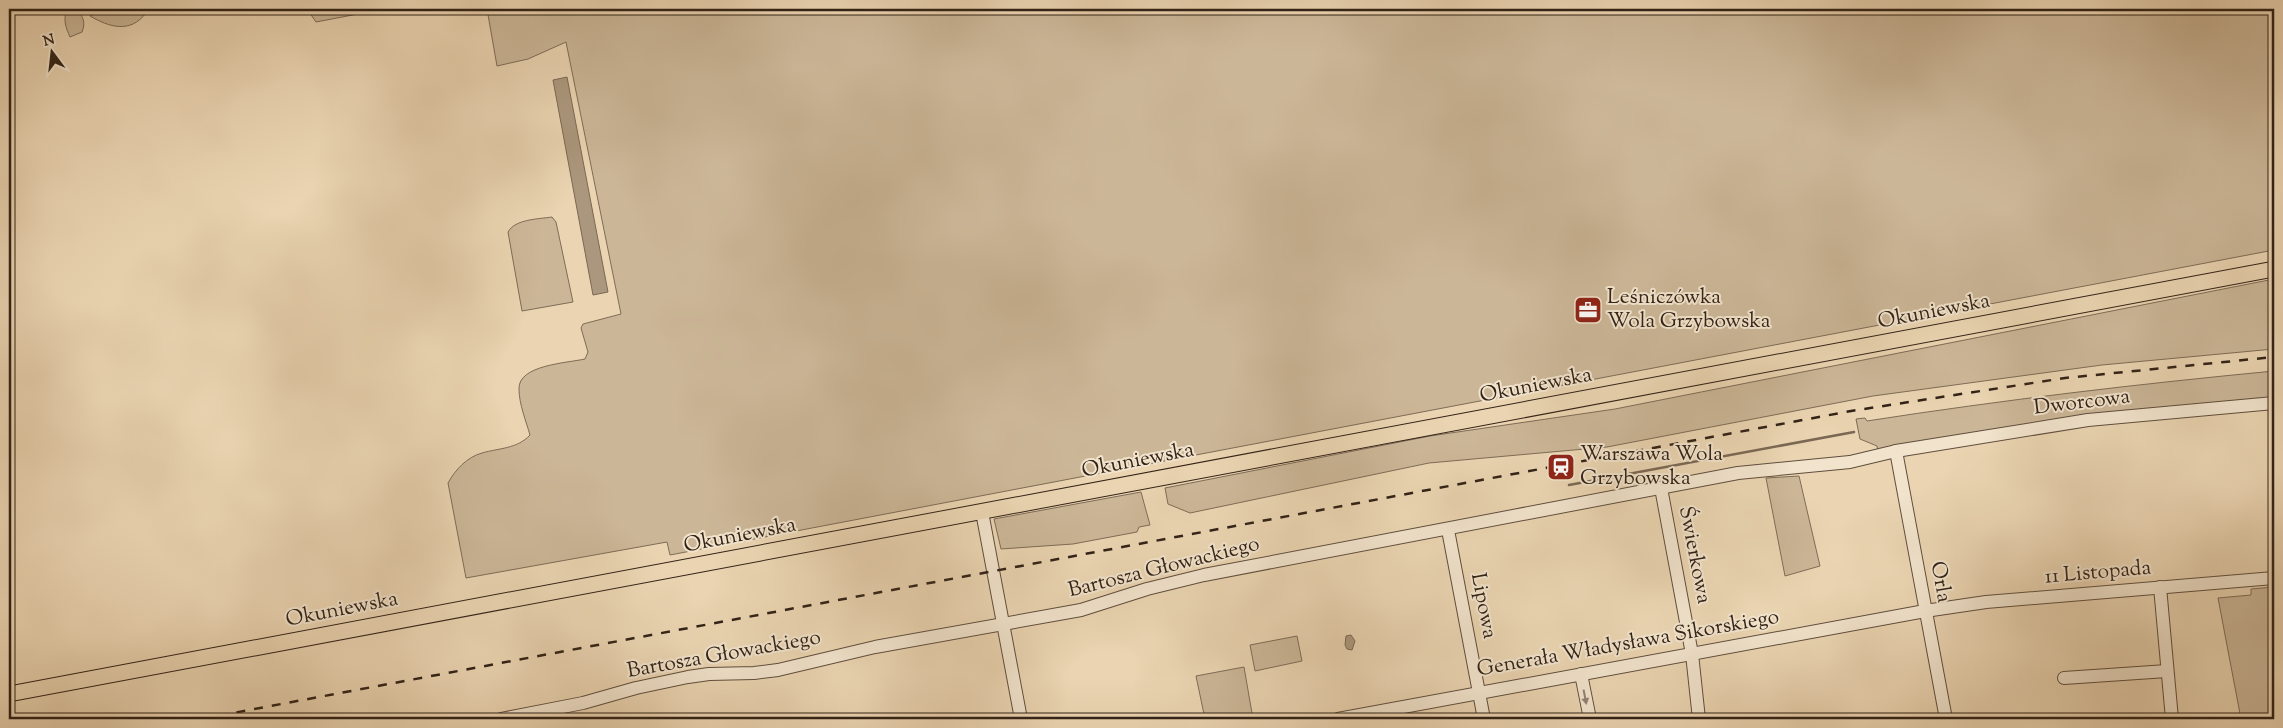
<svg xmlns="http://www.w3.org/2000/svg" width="2283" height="728" font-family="'Sorts Mill Goudy',serif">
<rect width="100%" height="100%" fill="#ead4b1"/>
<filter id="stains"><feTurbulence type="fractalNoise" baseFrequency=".004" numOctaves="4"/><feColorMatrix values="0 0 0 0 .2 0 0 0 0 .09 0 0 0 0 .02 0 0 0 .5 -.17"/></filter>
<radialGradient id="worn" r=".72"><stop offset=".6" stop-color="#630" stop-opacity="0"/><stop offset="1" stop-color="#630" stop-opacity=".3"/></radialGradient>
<g fill="#cbb697" stroke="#7e6c57">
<path d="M68,9H76C83,16 86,22 82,32L70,37C66,28 62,18 68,9Z"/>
<path d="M101,9H145L146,13C130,34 109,27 90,16Z"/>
<polygon points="307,9 384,9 316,22"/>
<path d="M487,9H2274V250L670,555L667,542L466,578L448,483C455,470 467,457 482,453C499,448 517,449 530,435C526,421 519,404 519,389C518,365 567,363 585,359L588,352L581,328L583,324L621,314L566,42L528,59L497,66Z"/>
<path d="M552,217L556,222L573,302L522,311L508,232C515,219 539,219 552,217Z"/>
<polygon points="2274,279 2274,349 2102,365 1873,396 1607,447 1429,463 1190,513 1168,504 1165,488 1430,436 1615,409"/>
<path d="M2274,371V399L1878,452L1877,446L1860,439L1856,419L1865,418L1867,421C2002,400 2138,384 2274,371Z"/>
<polygon points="1799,476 1820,566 1785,576 1766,478"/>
<polygon points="1141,492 1150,525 1139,527 1137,532 1073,544 1001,549 994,519"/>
<polygon points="2274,587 2274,719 2241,719 2218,598 2251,595 2251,589"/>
<polygon points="1297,636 1302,661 1255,671 1250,645"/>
<polygon points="1244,667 1253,719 1205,719 1196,676"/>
</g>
<g fill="#ab977d" stroke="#7b6854">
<polygon points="567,77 608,292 593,295 553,80"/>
<polygon points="1351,635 1355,641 1352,650 1347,649 1345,645 1346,636"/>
</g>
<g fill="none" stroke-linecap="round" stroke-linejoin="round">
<polyline stroke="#7b6854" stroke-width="2.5" points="1569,485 1854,432"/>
<defs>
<g id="minor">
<polyline points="1896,451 1946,719"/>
<polyline points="1661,488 1692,654 1699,719"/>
<polyline points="982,512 1021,719"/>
<polyline points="1448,530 1484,719"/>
<polyline points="2160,587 2172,719"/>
<polyline points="1581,674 1590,719"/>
<polyline points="2064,678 2167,671"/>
<polyline points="501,719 583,703 636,688 688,677 709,674 754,673 778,670 875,647 1081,610 1147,589 1204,575 1738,473 1850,462 1896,451 2088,420 2274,403"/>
<polyline points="1338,719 1925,611 1986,602 2274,578"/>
</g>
<polyline id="major" points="9,694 2274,269"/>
</defs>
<use href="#minor" stroke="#604e3e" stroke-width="14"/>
<use href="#major" stroke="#322217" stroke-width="17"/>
<use href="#minor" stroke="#f1e3cc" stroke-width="12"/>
<use href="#major" stroke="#ead4b1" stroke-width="15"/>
<polyline stroke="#322217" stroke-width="2.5" stroke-dasharray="9 9" stroke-linecap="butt" points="201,719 1851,411 2065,378 2274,357"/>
</g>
<defs><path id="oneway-solid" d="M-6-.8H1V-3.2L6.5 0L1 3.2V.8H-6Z" transform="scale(1.25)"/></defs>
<use fill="#928272" href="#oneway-solid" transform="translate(1585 697) rotate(79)"/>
<defs>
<symbol id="office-square" viewBox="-11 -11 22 22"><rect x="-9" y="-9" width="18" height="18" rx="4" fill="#8f2418" stroke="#f1e3cc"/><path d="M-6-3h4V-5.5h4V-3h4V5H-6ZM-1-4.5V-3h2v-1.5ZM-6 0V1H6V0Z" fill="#fff"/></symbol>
<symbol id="station-square" viewBox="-11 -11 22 22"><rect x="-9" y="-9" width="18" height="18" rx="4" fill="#8f2418" stroke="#f1e3cc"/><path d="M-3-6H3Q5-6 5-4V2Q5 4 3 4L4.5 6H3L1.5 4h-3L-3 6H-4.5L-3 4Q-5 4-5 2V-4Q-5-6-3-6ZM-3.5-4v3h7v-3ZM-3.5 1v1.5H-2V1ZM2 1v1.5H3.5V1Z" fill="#fff"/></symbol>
</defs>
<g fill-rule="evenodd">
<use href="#office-square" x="1572" y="294" width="32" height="32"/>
<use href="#station-square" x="1545" y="451" width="32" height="32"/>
</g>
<g text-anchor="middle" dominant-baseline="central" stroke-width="4" stroke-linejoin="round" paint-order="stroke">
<g font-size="21" fill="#322217" stroke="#f1e3cc" text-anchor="start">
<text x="1607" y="298">Leśniczówka<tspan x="1607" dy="24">Wola Grzybowska</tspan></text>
<text x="1580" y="455">Warszawa Wola<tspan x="1580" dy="24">Grzybowska</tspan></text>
</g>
<g font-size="21" fill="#322217" stroke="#f1e3cc">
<text transform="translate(1934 312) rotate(-11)">Okuniewska</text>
<text transform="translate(1536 386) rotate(-11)">Okuniewska</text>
<text transform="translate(2082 403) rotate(-7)">Dworcowa</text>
<text transform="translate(1138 461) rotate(-11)">Okuniewska</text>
<text transform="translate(740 536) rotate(-11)">Okuniewska</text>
<text transform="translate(1694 555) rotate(79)">Świerkowa</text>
<text transform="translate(1164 568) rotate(-14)">Bartosza Głowackiego</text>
<text transform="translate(2098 573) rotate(-5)">11 Listopada</text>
<text transform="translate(1940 582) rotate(80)">Orla</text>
<text transform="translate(1483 606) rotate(79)">Lipowa</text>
<text transform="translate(342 610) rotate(-11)">Okuniewska</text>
<text transform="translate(1628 644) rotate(-10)">Generała Władysława Sikorskiego</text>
<text transform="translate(724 655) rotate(-10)">Bartosza Głowackiego</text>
</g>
</g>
<rect width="2283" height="728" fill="none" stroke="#ead4b1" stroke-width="30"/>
<rect x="10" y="10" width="2263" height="708" fill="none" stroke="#322217" stroke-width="2.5"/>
<rect x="15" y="15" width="2253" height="698" fill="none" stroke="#322217"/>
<g transform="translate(52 52) rotate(345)" stroke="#f1e3cc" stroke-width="4" paint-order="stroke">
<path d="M0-4L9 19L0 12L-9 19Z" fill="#322217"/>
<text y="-8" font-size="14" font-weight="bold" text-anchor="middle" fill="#322217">N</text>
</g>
<rect width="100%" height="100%" filter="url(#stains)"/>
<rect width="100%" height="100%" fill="url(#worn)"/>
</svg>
